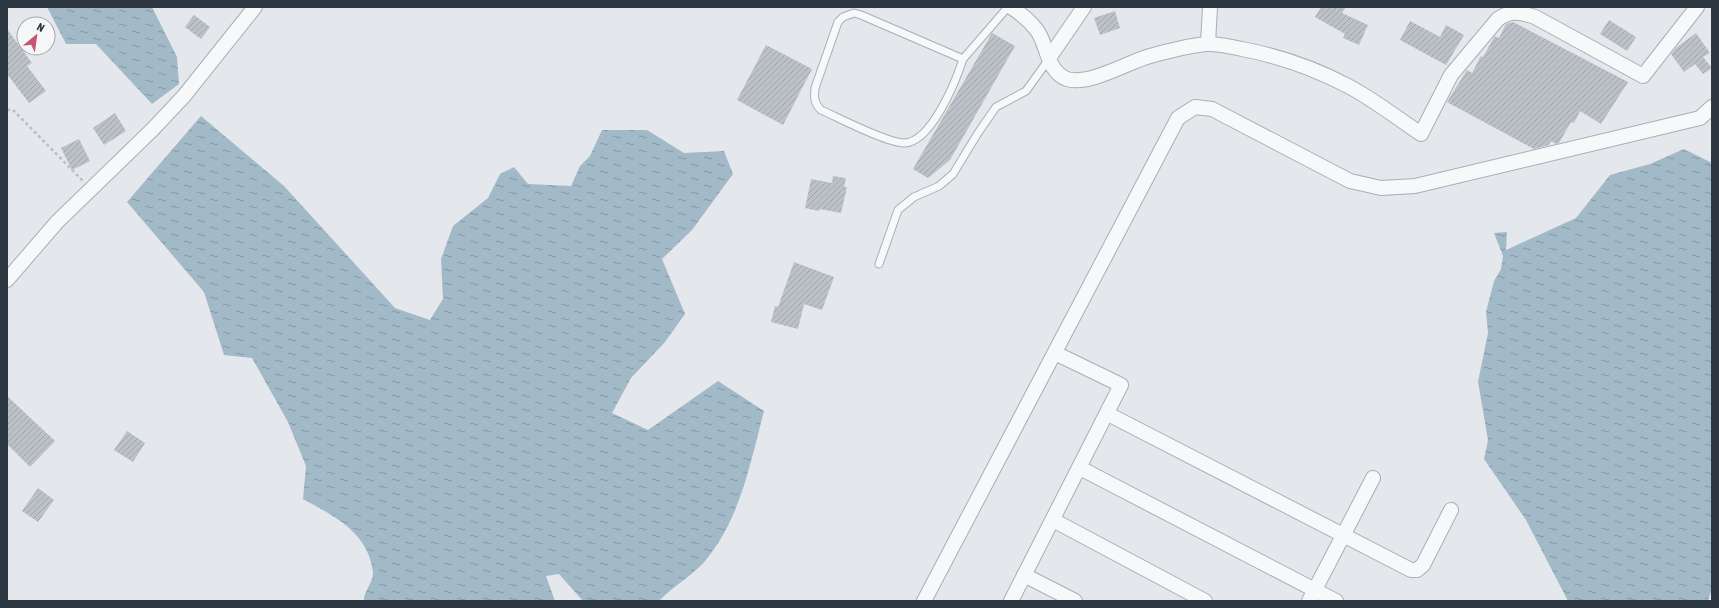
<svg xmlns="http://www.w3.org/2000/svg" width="1719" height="608" font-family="'Asap Condensed',sans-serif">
<defs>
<pattern id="water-ripples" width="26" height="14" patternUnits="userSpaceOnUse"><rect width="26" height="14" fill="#a2b9c7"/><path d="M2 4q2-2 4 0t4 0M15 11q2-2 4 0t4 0" fill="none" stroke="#8497a3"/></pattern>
<pattern id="building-hatch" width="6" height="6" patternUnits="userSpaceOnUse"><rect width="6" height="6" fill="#bbc1c7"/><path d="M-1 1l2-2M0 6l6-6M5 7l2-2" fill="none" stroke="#a1a6ac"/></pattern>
</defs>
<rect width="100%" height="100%" fill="#e4e7eb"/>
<g fill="url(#water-ripples)">
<polygon points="47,7 152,7 177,57 179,84 152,104 96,44 66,44"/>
<path d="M201,116L284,186L395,308L430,320L443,299L441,259L453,226L488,198L500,174L514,167L528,184L571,186L580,166L590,156L602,130H647L684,153L724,151L733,174L692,230L662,259L685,314L665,342L631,378L612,413L648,430L718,381L764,411C751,460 741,515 709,556C697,573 674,585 659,601H583L559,574L546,576L555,601H364C363,592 374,582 373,572C368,532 334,516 303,499L306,466L288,422L252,358L224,355L204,292L127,202Z"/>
<polygon points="1684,149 1712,163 1712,588 1708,601 1568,601 1526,520 1484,459 1488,440 1478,382 1488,333 1486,312 1494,281 1501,269 1503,256 1494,233 1507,232 1506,250 1576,218 1610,175 1650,164"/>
</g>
<g fill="url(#building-hatch)">
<polygon points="1321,7 1346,7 1342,13 1368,25 1359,45 1343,38 1345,34 1315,17"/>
<polygon points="1115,11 1120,28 1100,35 1094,18"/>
<polygon points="194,15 210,27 201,39 185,27"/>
<polygon points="1609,20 1636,37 1627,51 1600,34"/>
<polygon points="1410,21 1440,37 1446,25 1464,35 1446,65 1400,40"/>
<polygon points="1513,22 1628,82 1601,124 1580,111 1574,123 1571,122 1559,143 1556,144 1551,141 1549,145 1534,149 1447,102 1467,70 1472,73 1481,56 1483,57 1495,36 1499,38 1506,24"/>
<polygon points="7,29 32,63 27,66 46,91 29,103 7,74"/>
<polygon points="992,33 1015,46 950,160 928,178 913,169"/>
<polygon points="1696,33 1710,53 1703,57 1712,68 1703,74 1695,64 1684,72 1671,54 1676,48"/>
<polygon points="766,45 812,69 783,125 737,100"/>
<polygon points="115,113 126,131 104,145 93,128"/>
<polygon points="79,139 90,161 72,170 61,148"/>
<polygon points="833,176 846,178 844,187 847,187 841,213 820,209 819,211 805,208 811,179 832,183"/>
<polygon points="794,262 834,277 822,310 804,304 798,329 771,322 775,306 778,307"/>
<polygon points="7,396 55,441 30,467 7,444"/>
<polygon points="127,431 145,443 133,462 114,450"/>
<polygon points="38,488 54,500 38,522 22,511"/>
</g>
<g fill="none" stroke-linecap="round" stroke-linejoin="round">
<defs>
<g id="service">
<path d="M854,13L861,15L963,59C956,81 931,143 904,143C887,143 839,118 821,110C814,103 814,98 815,88L838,22L843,17Z"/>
<polyline points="963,59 1008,7"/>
<polyline points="879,264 898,210 914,197 939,186 953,174 978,133 996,107 1026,91 1049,59"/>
</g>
<g id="minor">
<path d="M1011,7C1020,13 1029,20 1036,29C1048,44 1046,71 1067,79C1089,86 1128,62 1150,56C1168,51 1188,46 1206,44C1218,43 1231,47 1242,49C1279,56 1314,68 1348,86C1373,99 1397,118 1421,134L1451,75L1498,19C1511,10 1520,12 1535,17L1643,76L1697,7"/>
<polyline points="1208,44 1210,7"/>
<polyline points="1049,58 1084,7"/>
<polyline points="7,280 57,222 152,130 184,96 255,7"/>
<polyline points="1108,414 1411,570 1417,570 1423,565 1451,510"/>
<polyline points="1080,468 1336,601"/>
<polyline points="1053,520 1205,601"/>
<polyline points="1024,575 1075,601"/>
<polyline points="924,601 1178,118 1195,107 1212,109 1350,181 1381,188 1415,186 1700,118 1712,107"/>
<polyline points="1011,601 1121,385 1055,353"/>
<polyline points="1309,601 1373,478"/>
</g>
</defs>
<use href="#service" stroke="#a9afb5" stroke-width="9"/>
<use href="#minor" stroke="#a9afb5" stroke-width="16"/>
<polyline stroke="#babec2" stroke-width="2.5" stroke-dasharray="3 3" stroke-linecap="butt" points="7,110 13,110 83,181"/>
<use href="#service" stroke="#f6f8f9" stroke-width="7"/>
<use href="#minor" stroke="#f6f8f9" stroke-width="14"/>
</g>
<rect width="1719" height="608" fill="none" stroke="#2d3742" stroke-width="16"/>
<g transform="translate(36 36) rotate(29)"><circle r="19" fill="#f4f6f8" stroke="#a4aaaf"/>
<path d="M0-3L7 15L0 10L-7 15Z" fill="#c45472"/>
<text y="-6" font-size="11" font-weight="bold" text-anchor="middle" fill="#2d3742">N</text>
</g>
</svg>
